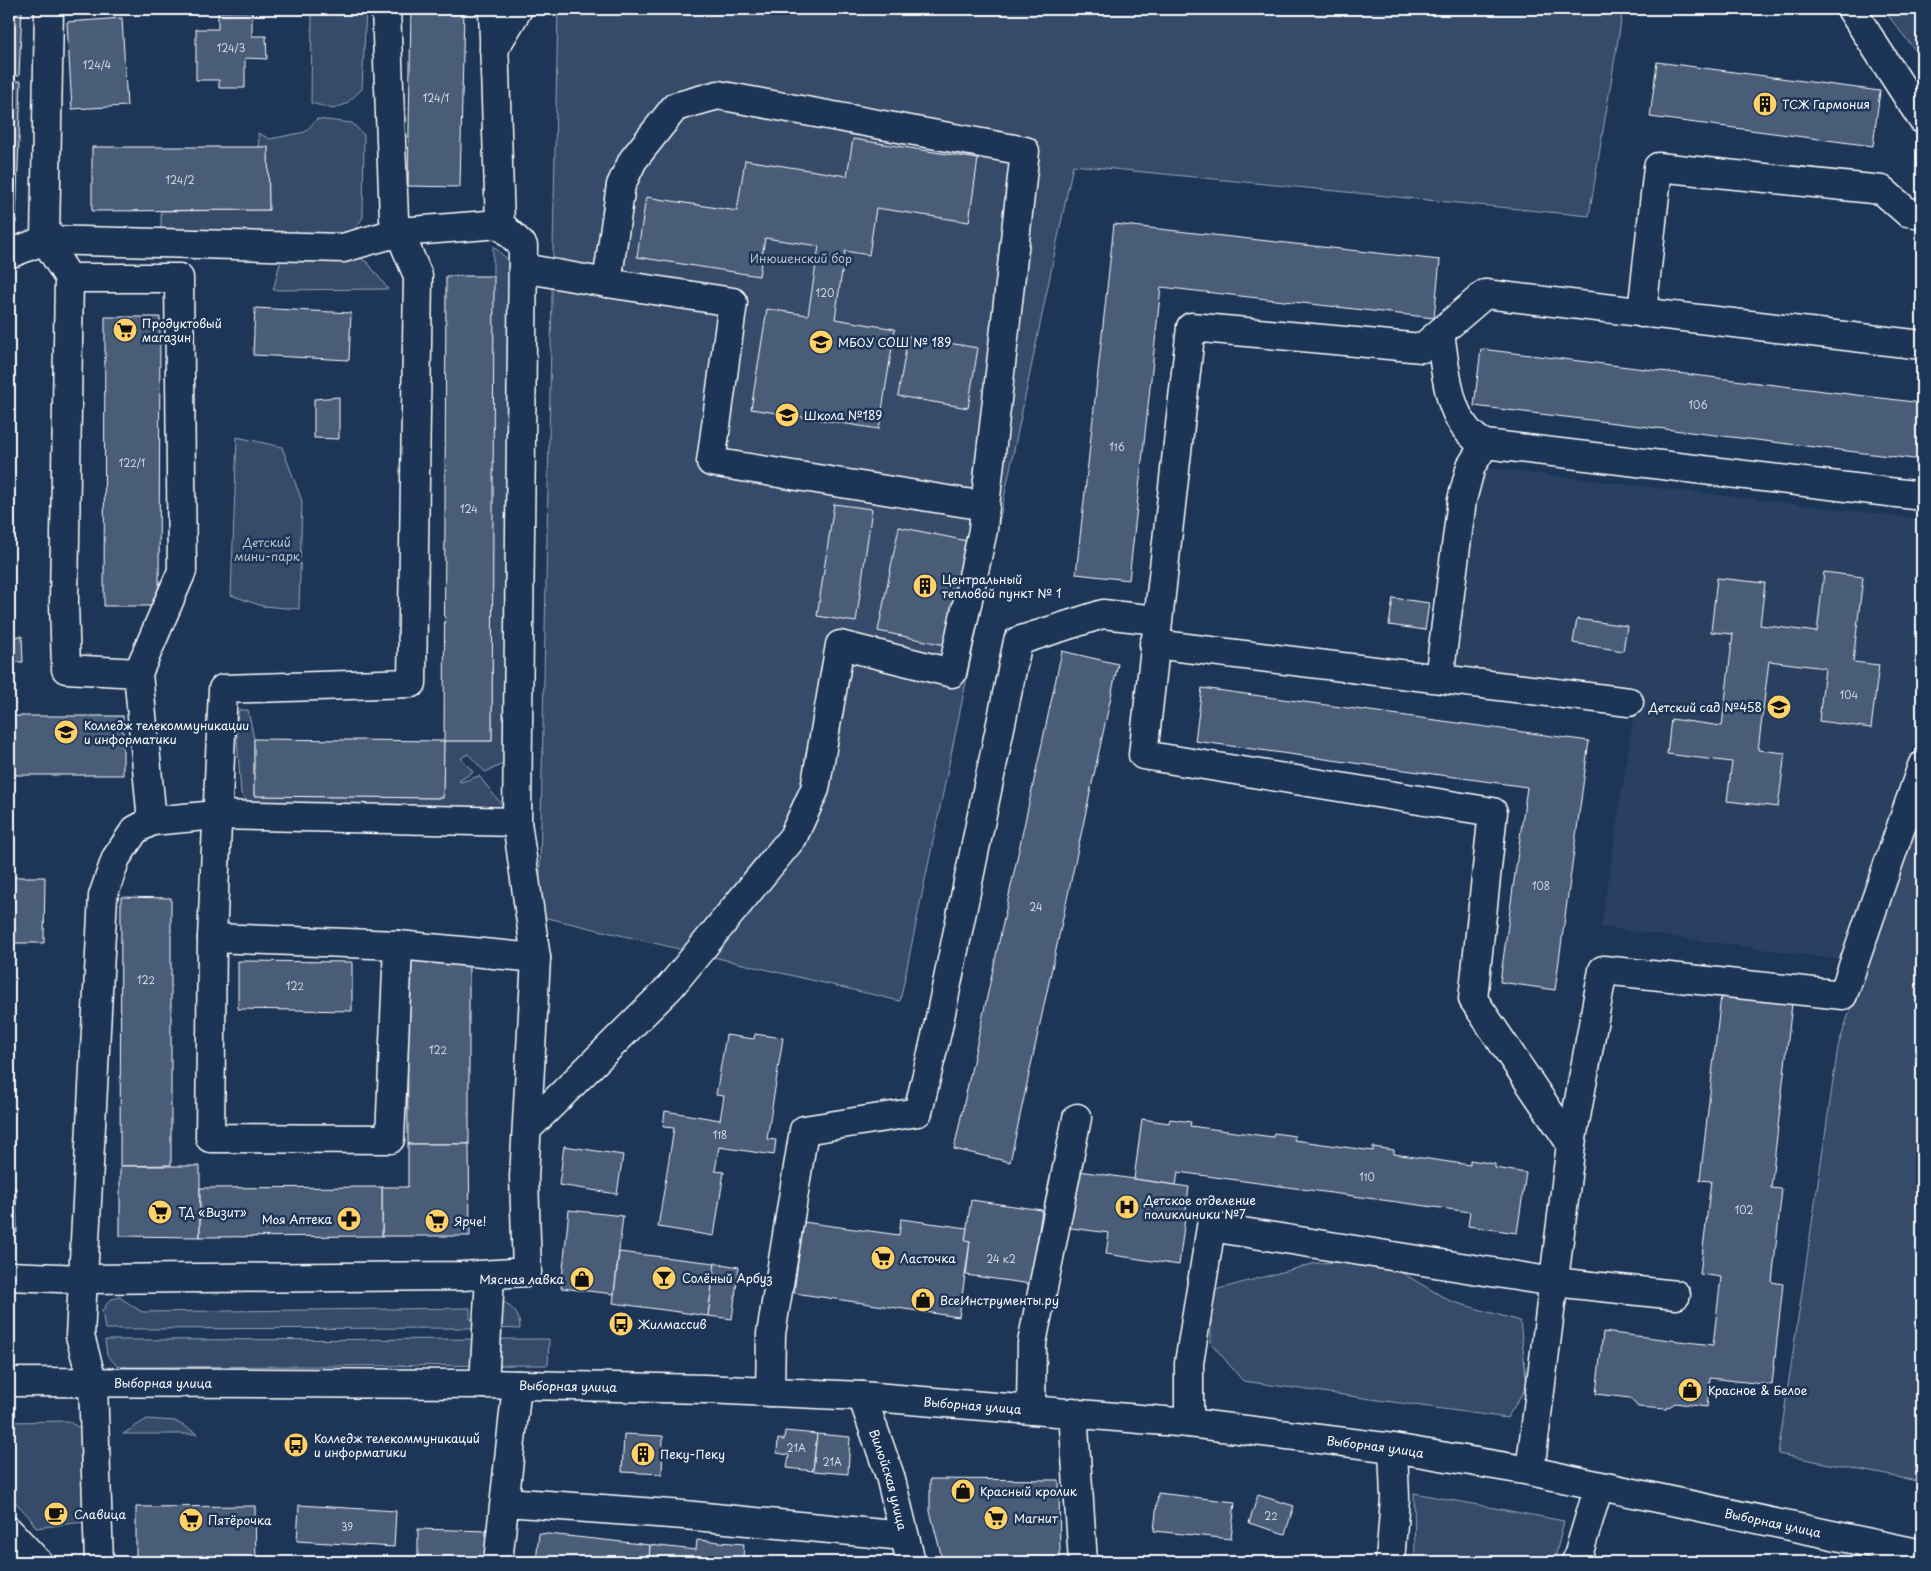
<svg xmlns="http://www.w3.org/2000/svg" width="1931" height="1571" font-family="'Playpen Sans',sans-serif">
<rect width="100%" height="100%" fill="#1d3557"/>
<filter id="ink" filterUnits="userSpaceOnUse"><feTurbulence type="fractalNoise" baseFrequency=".02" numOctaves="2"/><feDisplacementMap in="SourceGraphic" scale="10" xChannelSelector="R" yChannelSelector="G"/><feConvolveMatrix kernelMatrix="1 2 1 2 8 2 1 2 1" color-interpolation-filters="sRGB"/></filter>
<g filter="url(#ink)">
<polygon fill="#2a4161" points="1478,467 1922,519 1922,721 1843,960 1601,927 1637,693 1451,669"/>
<g fill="#364b69" stroke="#9aa5b4">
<polygon points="312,9 366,9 362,89 346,104 333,109 311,103"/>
<polygon points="558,9 1623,9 1589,216 1073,165 900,1001 539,916"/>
<polygon points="1883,9 1922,9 1922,59"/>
<polygon points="317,119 352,123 364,135 363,217 351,236 161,229 161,211 269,210 268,147 259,147 258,133 270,139 305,132"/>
<polygon points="493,246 519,270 514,760 485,772 468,754 461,758 473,772 459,781 461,782 479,776 503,806 499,814 252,807 241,794 236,723 239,710 248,710 254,739 254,796 443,798 444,741 492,741"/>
<polygon points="286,253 354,254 368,263 388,289 273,290 280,263"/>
<polygon points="237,437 282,447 302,501 299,609 262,606 231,595"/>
<polygon points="1922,787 1922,1482 1778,1454 1838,1047"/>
<polygon points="1358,1262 1399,1271 1450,1301 1520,1321 1527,1386 1507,1418 1243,1381 1211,1343 1211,1291 1316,1263"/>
<polygon points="119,1297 142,1312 470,1308 470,1319 475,1319 476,1328 105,1329 102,1311 110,1300"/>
<path d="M499,1299C512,1307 520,1313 520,1329L492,1328Z"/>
<polygon points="549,1339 548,1365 127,1367 116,1365 107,1355 105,1340"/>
<polygon points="147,1419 175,1421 198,1434 123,1434"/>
<polygon points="68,1421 84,1431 88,1513 83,1522 36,1528 30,1518 9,1495 9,1422"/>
<polygon points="1414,1493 1564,1521 1554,1562 1415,1562"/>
</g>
<g fill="#4a5d79" stroke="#fff">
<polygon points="9,9 22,9 19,76 9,75"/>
<polygon points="411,9 464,9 460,187 408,186"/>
<polygon points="252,11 252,36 266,36 267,59 245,58 245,88 219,88 219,80 196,80 196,29 218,29 218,12"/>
<polygon points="122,18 127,106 72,109 67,22"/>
<polygon points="1657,62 1880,91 1873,146 1650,117"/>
<polygon points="9,81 21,81 16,223 9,223"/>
<polygon points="853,139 978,159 969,222 876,208 869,255 845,251 835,319 895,329 879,429 751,409 767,309 808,315 819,246 765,238 759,276 637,257 646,197 737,211 745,160 847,176"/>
<polygon points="92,147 268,147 269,210 92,211"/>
<polygon points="1114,224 1440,260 1434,318 1161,287 1129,580 1076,574"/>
<polygon points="446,276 494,276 492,741 444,741"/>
<polygon points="255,308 351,313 349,360 253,355"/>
<polygon points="105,317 160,317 159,606 104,606"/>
<polygon points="908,336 978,348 968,408 898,396"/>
<polygon points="1481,349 1922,403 1922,460 1474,406"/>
<polygon points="339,397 339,439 314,438 314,399"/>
<polygon points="834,504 872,509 856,622 817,616"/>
<polygon points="899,527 972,542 950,646 878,631"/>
<polygon points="1824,572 1863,577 1853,662 1879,665 1871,728 1819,721 1825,668 1769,661 1758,750 1785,753 1778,807 1727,801 1732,762 1667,754 1671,719 1722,726 1733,634 1711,632 1717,578 1765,583 1760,625 1817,632"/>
<polygon points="1393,598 1429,603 1425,630 1389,625"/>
<polygon points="1577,619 1627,626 1623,651 1573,643"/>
<polygon points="22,636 23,662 9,662 9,637"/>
<polygon points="1062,651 1118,664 1010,1162 954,1149"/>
<polygon points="1202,688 1589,741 1555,990 1500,982 1527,787 1195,741"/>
<rect x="9" y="716" width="114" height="59"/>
<polygon points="254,739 444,741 443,798 254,796"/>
<polygon points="9,877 45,877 44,943 9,943"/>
<polygon points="121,897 171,898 171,1165 120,1166"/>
<polygon points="407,954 469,954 469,1144 408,1144"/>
<polygon points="238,961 352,962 352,1011 238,1009"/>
<polygon points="1721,996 1792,1004 1771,1188 1782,1189 1772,1282 1783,1284 1772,1385 1710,1378 1707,1407 1675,1403 1666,1409 1638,1407 1630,1398 1596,1394 1603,1332 1713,1345 1721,1277 1700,1274 1711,1181 1700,1180"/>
<polygon points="755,1034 783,1038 767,1139 776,1140 774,1155 719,1147 715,1171 724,1172 714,1236 658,1227 674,1128 663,1127 665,1111 720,1120 724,1096 716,1095 726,1035 754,1039"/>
<polygon points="1142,1119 1169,1123 1170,1119 1191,1122 1190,1126 1273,1137 1274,1133 1295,1136 1294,1140 1373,1151 1373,1147 1394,1150 1394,1154 1470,1165 1470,1160 1495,1164 1495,1168 1526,1173 1517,1233 1468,1226 1470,1212 1178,1172 1176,1185 1134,1179"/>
<polygon points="408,1144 469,1144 470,1236 382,1236 382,1187 408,1187"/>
<polygon points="564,1146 623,1155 617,1194 559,1185"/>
<polygon points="120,1166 200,1166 200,1237 120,1236"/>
<polygon points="1072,1170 1189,1187 1179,1265 1106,1254 1109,1233 1064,1227"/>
<polygon points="382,1187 382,1236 200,1237 200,1188"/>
<polygon points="9,1188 16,1188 17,1233 9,1233"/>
<polygon points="971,1200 1042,1210 1031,1284 966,1275 970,1241 965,1240"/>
<polygon points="569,1210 623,1216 614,1294 561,1288"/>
<polygon points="901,1219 967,1228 965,1240 970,1241 959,1317 794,1293 803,1222 899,1235"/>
<polygon points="619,1252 715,1263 708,1316 613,1303"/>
<polygon points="715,1263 739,1267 732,1319 708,1316"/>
<polygon points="785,1431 817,1434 813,1471 787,1468 789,1455 777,1453 778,1439 784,1440"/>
<polygon points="624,1434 663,1436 662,1474 622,1472"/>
<polygon points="817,1434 850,1437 848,1474 813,1471"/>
<polygon points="930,1479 1059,1480 1060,1557 943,1562 930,1511"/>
<polygon points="1158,1493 1235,1502 1231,1539 1154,1531"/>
<polygon points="1258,1495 1294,1506 1285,1534 1249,1523"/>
<polygon points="299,1505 396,1511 394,1547 297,1541"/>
<polygon points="255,1506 256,1562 136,1562 136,1507"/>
<polygon points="418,1529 489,1531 488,1562 418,1562"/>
<polygon points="539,1533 650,1545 649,1562 536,1562"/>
<polygon points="697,1540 744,1544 743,1557 776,1562 649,1562 650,1545 696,1550"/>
</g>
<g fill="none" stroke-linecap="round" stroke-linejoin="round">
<defs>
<g id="minor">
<polyline points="49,9 45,240 69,278 64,602 66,669 138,673 152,821"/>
<polyline points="386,9 394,219 418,276 412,683 223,689 212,938 210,1138 390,1139 398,945"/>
<polyline points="1851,9 1922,119"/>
<polyline points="494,49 518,9"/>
<polyline points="9,254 45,240 343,248 399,232 500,224"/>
<polyline points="523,268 607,283"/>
<polyline points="69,278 179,278 182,571 138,673"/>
<polyline points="1642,313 1658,167 1882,190 1907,212 1922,214"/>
<path d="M1440,333C1446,370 1447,426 1485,444L1922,496"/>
<polyline points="1154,644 1629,702"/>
<polyline points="1439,678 1462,500 1471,466 1485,444"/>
<polyline points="212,938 398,945 536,958"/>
<polyline points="528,1128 670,987 793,837 815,789 840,645 952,673 983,530 985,506 711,462 733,302 607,283 621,185 633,160 675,107 718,95 1025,151 985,506"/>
<polyline points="1571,1144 1473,999 1493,812 1143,755 1191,327 1422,348 1485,294 1922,345"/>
<polyline points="9,1276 82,1279 462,1276 527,1272 524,1177 536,958 517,822 523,246 500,224 493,9"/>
<polyline points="484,1384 490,1276"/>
<polyline points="770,1392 771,1334 804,1130 918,1112 937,1032 1018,641 1103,614 1157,620"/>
<path id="s1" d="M862,1396L890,1476L911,1562"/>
<polyline points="1031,1408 1032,1343 1077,1118"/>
<polyline points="1073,1412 1083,1562"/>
<polyline points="1189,1423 1189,1363 1211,1227 1554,1282 1676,1295"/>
<polyline points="1530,1471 1571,1144 1603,970 1843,995 1922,766"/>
<polyline points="506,1502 684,1515 904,1536"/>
<polyline points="9,1531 38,1562"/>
<polyline points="99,1562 93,1384 80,1336 103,896 116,858 135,830 152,821 216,815 517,822"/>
<polyline points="498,1562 517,1385"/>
<polyline points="1390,1562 1395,1498 1393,1448"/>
<polyline points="1576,1562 1599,1486"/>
</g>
<g id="major">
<path id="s2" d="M9,1382L484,1384L705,1389L862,1396L1189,1423L1393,1448L1530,1471L1922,1554"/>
</g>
</defs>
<use href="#minor" stroke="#fff" stroke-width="31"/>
<use href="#major" stroke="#fff" stroke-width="31"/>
<use href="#minor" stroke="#1d3557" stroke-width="28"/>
<use href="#major" stroke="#1d3557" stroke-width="28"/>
</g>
</g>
<defs>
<symbol id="building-disc" viewBox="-11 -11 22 22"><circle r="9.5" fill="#ffd166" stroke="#1d3557"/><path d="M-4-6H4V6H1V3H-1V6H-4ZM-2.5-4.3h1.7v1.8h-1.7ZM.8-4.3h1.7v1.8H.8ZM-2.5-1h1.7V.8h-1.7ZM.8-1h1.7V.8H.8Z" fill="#111"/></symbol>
<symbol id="supermarket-disc" viewBox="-11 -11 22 22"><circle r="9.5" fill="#ffd166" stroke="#1d3557"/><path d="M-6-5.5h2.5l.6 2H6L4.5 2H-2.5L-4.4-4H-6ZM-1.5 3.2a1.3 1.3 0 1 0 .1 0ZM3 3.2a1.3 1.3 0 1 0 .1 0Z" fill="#111"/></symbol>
<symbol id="school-disc" viewBox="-11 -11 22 22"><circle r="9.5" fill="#ffd166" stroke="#1d3557"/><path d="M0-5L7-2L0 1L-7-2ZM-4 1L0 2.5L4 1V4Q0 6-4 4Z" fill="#111"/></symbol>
<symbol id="university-disc" viewBox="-11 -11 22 22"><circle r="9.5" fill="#ffd166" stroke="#1d3557"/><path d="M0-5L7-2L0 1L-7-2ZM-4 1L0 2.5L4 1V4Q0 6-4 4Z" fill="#111"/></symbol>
<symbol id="hospital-disc" viewBox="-11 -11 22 22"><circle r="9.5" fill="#ffd166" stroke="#1d3557"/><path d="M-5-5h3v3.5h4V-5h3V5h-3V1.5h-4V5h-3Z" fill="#111"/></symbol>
<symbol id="pharmacy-disc" viewBox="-11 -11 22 22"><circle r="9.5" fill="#ffd166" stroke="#1d3557"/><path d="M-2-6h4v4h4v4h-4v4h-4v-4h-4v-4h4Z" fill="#111"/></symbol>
<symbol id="bar-disc" viewBox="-11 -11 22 22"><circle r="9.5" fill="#ffd166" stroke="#1d3557"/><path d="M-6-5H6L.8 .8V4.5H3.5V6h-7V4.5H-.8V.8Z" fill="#111"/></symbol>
<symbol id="shop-disc" viewBox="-11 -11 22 22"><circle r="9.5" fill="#ffd166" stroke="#1d3557"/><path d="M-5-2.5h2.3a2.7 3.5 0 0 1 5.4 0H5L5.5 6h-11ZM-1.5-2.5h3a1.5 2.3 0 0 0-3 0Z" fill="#111"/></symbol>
<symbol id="bus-disc" viewBox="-11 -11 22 22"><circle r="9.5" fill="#ffd166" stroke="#1d3557"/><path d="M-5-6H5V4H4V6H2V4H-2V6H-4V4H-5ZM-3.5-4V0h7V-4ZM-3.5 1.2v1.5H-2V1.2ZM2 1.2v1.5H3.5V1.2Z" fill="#111"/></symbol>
<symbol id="cafe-disc" viewBox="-11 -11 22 22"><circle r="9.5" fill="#ffd166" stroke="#1d3557"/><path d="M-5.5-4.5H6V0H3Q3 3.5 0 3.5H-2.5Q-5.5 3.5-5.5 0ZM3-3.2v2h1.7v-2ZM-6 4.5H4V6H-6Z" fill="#111"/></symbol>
</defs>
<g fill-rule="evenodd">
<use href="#building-disc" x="1751" y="90" width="28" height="28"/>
<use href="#supermarket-disc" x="111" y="316" width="28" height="28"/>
<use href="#school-disc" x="807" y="328" width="28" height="28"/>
<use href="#school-disc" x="773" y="401" width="28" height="28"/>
<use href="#building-disc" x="911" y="572" width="28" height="28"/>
<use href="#school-disc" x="1765" y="693" width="28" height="28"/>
<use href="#university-disc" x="52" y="718" width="28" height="28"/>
<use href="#hospital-disc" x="1113" y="1193" width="28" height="28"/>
<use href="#supermarket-disc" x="146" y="1198" width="28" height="28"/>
<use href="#pharmacy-disc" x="335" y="1205" width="28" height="28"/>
<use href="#supermarket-disc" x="423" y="1207" width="28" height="28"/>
<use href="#supermarket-disc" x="869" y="1244" width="28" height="28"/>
<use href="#bar-disc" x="650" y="1264" width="28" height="28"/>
<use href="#shop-disc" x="568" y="1265" width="28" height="28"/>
<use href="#shop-disc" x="909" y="1286" width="28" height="28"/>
<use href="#bus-disc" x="607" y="1310" width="28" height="28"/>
<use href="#shop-disc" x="1676" y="1376" width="28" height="28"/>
<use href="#bus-disc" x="282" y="1431" width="28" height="28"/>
<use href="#building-disc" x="629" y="1440" width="28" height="28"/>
<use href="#shop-disc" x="949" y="1477" width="28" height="28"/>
<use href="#cafe-disc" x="42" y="1500" width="28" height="28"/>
<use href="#supermarket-disc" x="982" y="1504" width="28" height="28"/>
<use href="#supermarket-disc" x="177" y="1506" width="28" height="28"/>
</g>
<g text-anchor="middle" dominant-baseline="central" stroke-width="5" stroke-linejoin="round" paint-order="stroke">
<g font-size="10" fill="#d2d6de">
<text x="231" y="47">124/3</text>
<text x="97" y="64">124/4</text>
<text x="436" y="97">124/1</text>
<text x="180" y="179">124/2</text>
<text x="825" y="292">120</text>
<text x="1698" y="404">106</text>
<text x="1117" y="446">116</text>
<text x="132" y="462">122/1</text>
<text x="469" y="508">124</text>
<text x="1849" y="694">104</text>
<text x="1541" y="885">108</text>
<text x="1036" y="906">24</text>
<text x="146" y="979">122</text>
<text x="295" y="985">122</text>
<text x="438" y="1049">122</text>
<text x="720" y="1134">118</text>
<text x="1367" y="1176">110</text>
<text x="1744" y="1209">102</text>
<text x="1001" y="1258">24 к2</text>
<text x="796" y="1447">21А</text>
<text x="832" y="1461">21А</text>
<text x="1271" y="1515">22</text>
<text x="347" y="1526">39</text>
</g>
<g font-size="12" fill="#fff" stroke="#1d3557" text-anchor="start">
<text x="1782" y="104">ТСЖ Гармония</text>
<text x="142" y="323">Продуктовый<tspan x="142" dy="14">магазин</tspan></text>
<text x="838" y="342">МБОУ СОШ № 189</text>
<text x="804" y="415">Школа №189</text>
<text x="942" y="579">Центральный<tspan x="942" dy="14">тепловой пункт № 1</tspan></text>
<text x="1762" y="707" text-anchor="end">Детский сад №458</text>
<text x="84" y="725">Колледж телекоммуникации<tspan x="84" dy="14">и информатики</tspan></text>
<text x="1144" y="1200">Детское отделение<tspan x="1144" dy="14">поликлиники №7</tspan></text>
<text x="178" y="1212">ТД «Визит»</text>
<text x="332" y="1219" text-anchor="end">Моя Аптека</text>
<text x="454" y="1221">Ярче!</text>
<text x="900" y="1258">Ласточка</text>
<text x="682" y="1278">Солёный Арбуз</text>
<text x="564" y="1279" text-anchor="end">Мясная лавка</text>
<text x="940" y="1300">ВсеИнструменты.ру</text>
<text x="638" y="1324">Жилмассив</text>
<text x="1708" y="1390">Красное &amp; Белое</text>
<text x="314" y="1438">Колледж телекоммуникаций<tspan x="314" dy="14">и информатики</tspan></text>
<text x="660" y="1454">Пеку-Пеку</text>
<text x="980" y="1491">Красный кролик</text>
<text x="74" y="1514">Славица</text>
<text x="1014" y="1518">Магнит</text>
<text x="208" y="1520">Пятёрочка</text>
</g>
<g font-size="12" fill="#b9c0ca" stroke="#1d3557">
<text x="801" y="258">Инюшенский бор</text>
<text x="267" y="542">Детский<tspan x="267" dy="14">мини-парк</tspan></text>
</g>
<g font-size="12" fill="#fff" stroke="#1d3557">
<text stroke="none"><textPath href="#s2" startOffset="154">Выборная улица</textPath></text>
<text stroke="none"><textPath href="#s2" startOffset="559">Выборная улица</textPath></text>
<text stroke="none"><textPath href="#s2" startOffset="964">Выборная улица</textPath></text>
<text stroke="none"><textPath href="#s2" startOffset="1369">Выборная улица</textPath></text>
<text stroke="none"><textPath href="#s1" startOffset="88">Вилюйская улица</textPath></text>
<text stroke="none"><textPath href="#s2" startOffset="1774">Выборная улица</textPath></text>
</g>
</g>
<rect width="1931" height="1571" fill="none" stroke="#1d3557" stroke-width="30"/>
<rect x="15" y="15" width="1901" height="1541" fill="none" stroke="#fff" stroke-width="2" filter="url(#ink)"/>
</svg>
